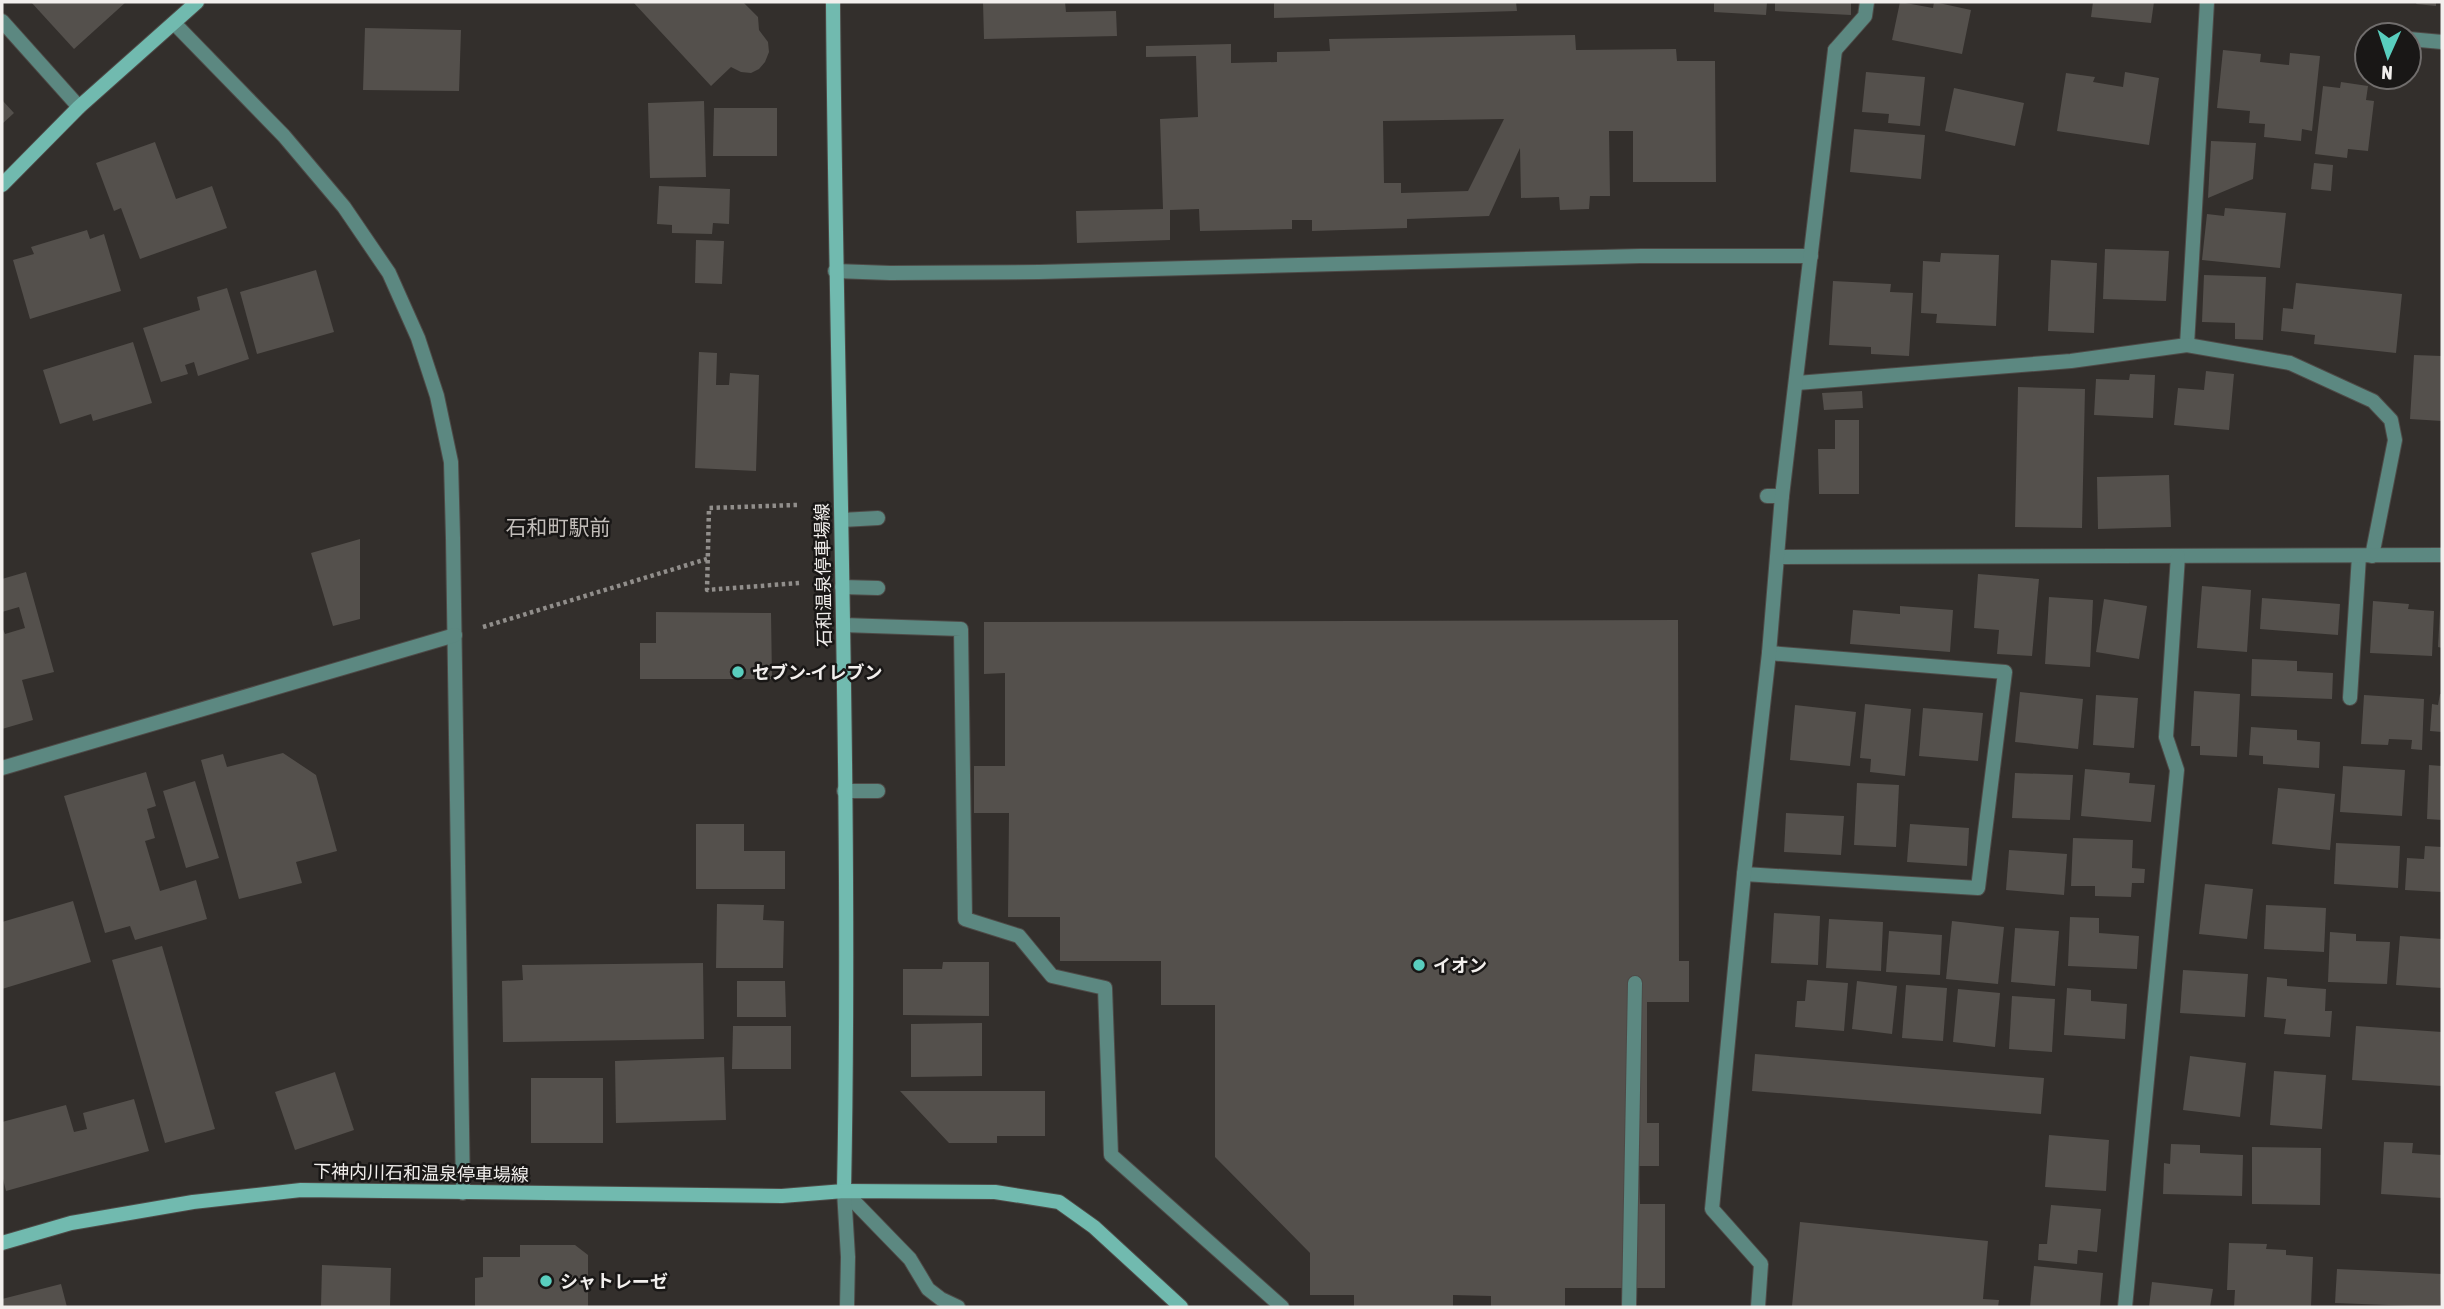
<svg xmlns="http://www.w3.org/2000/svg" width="2444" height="1309" font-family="'Asap Condensed','Noto Sans JP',sans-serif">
<rect width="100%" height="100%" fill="#332f2c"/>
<g fill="#54504c" fill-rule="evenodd">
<polygon points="31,2 126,2 74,49"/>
<polygon points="633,2 743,2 758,17 759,30 768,42 769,52 765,62 759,69 751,73 741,72 731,67 711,86"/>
<polygon points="983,2 1065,2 1066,12 1116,11 1117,36 984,39"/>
<polygon points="1274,2 1516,2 1517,11 1274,18"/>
<polygon points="1714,2 1767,2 1766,15 1714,12"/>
<polygon points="1775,2 1851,2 1851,15 1775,11"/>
<polygon points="1900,2 1933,8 1934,2 1971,10 1962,54 1892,40"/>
<polygon points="2093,2 2154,2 2151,23 2091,17"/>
<polygon points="2417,2 2436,2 2436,6 2416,4"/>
<polygon points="365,28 461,30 459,91 363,90"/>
<path d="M1575,35L1576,50L1676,49L1677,61H1715L1716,182H1633V131H1609L1610,196H1590L1589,209L1560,210L1559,197L1521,198L1520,148L1489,216L1407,219V228L1312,231V220H1292V229L1200,231L1199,209L1170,210V240L1077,243L1076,211L1163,209L1160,119L1198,117L1196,56L1146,57V46L1231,44V63L1277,62V52L1330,51L1329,39ZM1504,119L1468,191L1401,193V183H1384L1383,121Z"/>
<polygon points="2223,50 2261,54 2260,62 2289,65 2290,53 2320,56 2312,131 2302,129 2301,141 2264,137 2265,124 2249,123 2250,111 2217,108"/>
<polygon points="1866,72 1925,77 1920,126 1888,123 1889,114 1862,112"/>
<polygon points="2125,72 2159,78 2149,145 2057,131 2066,73 2095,77 2093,82 2123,87"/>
<polygon points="2341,82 2368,86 2366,100 2374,101 2368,151 2348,149 2347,158 2315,154 2323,86 2340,88"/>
<polygon points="1954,88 2024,103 2015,146 1945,131"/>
<polygon points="2,100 14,113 2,124"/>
<polygon points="704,101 706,177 650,178 648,103"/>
<polygon points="714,108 777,108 777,156 713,156"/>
<polygon points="1854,129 1925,135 1921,179 1850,172"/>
<polygon points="2211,141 2256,143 2253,179 2208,198"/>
<polygon points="155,142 176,199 212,186 227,228 140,259 121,208 114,211 96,163"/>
<polygon points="2314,163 2333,165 2331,191 2311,189"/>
<polygon points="659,186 730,189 729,224 713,223 712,234 672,233 672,225 657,224"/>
<polygon points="2225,208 2286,213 2280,268 2202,260 2207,214 2224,216"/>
<polygon points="87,230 90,239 104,234 121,291 30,319 13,260 34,254 31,247"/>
<polygon points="696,240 724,241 722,284 695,283"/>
<polygon points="2105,249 2169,251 2166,301 2103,299"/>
<polygon points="1941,253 1999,255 1996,326 1936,323 1937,314 1921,313 1923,261 1940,262"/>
<polygon points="2051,260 2097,263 2094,333 2048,331"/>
<polygon points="316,270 334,332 257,354 240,292"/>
<polygon points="2204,275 2266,277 2263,340 2235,339 2235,323 2202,322"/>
<polygon points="1833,281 1891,284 1890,292 1913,293 1909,356 1871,354 1871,347 1829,345"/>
<polygon points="2296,283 2402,294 2396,353 2314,344 2315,335 2281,331 2283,308 2293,309"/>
<polygon points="227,288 249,359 198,376 194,362 185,365 188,374 161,382 143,328 200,310 197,297"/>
<polygon points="133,342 152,403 93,421 91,414 60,424 43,370"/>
<polygon points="699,352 717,353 716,385 729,385 730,373 759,375 756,471 695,468"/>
<polygon points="2414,355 2442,356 2442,421 2410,419"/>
<polygon points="2206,371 2234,374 2229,430 2174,425 2178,388 2204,390"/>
<polygon points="2130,374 2155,375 2153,418 2094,415 2096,379 2129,380"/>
<polygon points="2018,387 2085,389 2082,528 2015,527"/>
<polygon points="1862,391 1863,408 1824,410 1822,393"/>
<polygon points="1835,420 1859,420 1859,494 1819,494 1818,449 1835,449"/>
<polygon points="2169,475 2171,527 2098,529 2097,477"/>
<polygon points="360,539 360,619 333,626 311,553"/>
<polygon points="26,572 54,672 22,680 33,720 2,729 2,627 5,634 25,628 19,607 2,612 2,579"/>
<polygon points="1978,574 2039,579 2032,656 1997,654 1999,630 1974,628"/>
<polygon points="2202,586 2251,590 2247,652 2197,648"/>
<polygon points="2049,597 2093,600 2090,667 2045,664"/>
<polygon points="2262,598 2340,604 2338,635 2260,629"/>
<polygon points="2104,599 2147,606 2139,659 2096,652"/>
<polygon points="2373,601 2409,604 2408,609 2434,611 2432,656 2370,653"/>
<polygon points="1900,606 1953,610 1950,652 1850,644 1853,610 1900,614"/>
<polygon points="2440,610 2442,610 2442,648 2438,647"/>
<polygon points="656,612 771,613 772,679 640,679 640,643 656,643"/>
<polygon points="1678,620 1679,961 1689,961 1689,1002 1647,1002 1647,1123 1659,1123 1659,1166 1639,1166 1640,1204 1665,1204 1665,1288 1565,1288 1565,1307 1491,1306 1491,1296 1453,1295 1453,1307 1354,1307 1354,1295 1310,1295 1310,1253 1215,1157 1215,1005 1161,1005 1161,961 1060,961 1060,917 1008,917 1009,813 974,813 974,766 1005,766 1005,673 984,674 984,622"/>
<polygon points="2252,659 2297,661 2297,671 2333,673 2332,699 2251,696"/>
<polygon points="2194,691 2240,694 2237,757 2200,755 2200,746 2191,746"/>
<polygon points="2020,692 2083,699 2078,749 2015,742"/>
<polygon points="2440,694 2442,694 2442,732 2430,731 2432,704 2438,705"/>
<polygon points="2096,695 2138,698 2134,748 2093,745"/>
<polygon points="2364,695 2424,699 2422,750 2411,749 2412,740 2389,739 2388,745 2361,744"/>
<polygon points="1865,704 1911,709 1905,776 1870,772 1871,759 1860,758"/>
<polygon points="1795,705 1856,712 1850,766 1790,760"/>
<polygon points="1923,708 1983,713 1978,761 1919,756"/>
<polygon points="2251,727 2297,730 2297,740 2320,742 2319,768 2263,764 2263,756 2249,755"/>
<polygon points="283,753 316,775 337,851 296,862 302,883 239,899 201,760 223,754 227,767"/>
<polygon points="2429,765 2442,766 2442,820 2427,819"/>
<polygon points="2343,766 2405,770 2402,816 2340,812"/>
<polygon points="2085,769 2130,773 2129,783 2155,785 2151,822 2081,816"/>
<polygon points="146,772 156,806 147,809 155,838 145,841 160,891 196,880 207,919 135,940 130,926 105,933 64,796"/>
<polygon points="2015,773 2073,775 2070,820 2012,818"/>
<polygon points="195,781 219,858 186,868 163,791"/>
<polygon points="1857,783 1899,785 1896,847 1854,845"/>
<polygon points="2278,788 2335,794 2330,850 2272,844"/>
<polygon points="1786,813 1844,816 1841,855 1784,852"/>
<polygon points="696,824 744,824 744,851 785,851 785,889 696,889"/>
<polygon points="1910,824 1969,828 1967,866 1907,862"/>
<polygon points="2073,838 2133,840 2132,868 2145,869 2144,883 2132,883 2131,897 2095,896 2095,886 2071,886"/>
<polygon points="2336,843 2400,846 2398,888 2334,884"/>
<polygon points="2425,846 2442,847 2442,892 2405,890 2407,858 2424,859"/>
<polygon points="2009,850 2067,854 2064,895 2006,890"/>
<polygon points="2205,884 2253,889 2247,939 2199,934"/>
<polygon points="73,901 91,962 2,989 2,922"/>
<polygon points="717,904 764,905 763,920 784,921 783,968 716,968"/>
<polygon points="2266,905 2326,908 2324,952 2264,949"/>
<polygon points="1774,913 1820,916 1818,965 1771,963"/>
<polygon points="2070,917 2099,918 2099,933 2139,936 2137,969 2068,966"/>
<polygon points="1829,919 1883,922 1881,971 1826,968"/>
<polygon points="1952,921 2004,927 1998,984 1946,979"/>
<polygon points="2015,928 2059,931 2055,986 2011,982"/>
<polygon points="1889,931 1942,935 1940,975 1886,972"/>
<polygon points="2330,932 2356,934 2356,941 2390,942 2387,984 2328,982"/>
<polygon points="2400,936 2442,939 2442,988 2396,985"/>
<polygon points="162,946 215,1129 165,1143 112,960"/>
<polygon points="943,962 989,962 989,1016 903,1015 903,969 942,969"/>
<polygon points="703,963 704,1039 503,1042 502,981 523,980 522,965"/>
<polygon points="2183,970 2248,974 2245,1017 2180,1013"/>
<polygon points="2267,977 2287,979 2287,986 2326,989 2325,1011 2332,1011 2330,1037 2284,1034 2286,1019 2264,1017"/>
<polygon points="1807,980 1848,983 1844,1031 1795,1027 1797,1001 1805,1001"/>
<polygon points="737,981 785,981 786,1017 737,1017"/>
<polygon points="1857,981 1897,986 1892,1034 1852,1029"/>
<polygon points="1906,985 1947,988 1943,1041 1902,1038"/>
<polygon points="2067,988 2091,990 2091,1001 2127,1004 2125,1039 2064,1035"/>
<polygon points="1958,989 2000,993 1995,1047 1953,1042"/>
<polygon points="2012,996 2055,999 2052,1052 2009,1049"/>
<polygon points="982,1023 982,1076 911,1077 911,1024"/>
<polygon points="733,1026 791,1026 791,1069 732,1069"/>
<polygon points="2356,1026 2442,1032 2442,1086 2352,1080"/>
<polygon points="1755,1054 2044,1078 2041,1114 1752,1091"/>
<polygon points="2190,1056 2246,1063 2240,1117 2183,1110"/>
<polygon points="724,1057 726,1120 616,1123 615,1061"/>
<polygon points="2274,1071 2326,1075 2322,1129 2270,1125"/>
<polygon points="335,1072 354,1130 295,1150 275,1092"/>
<rect x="531" y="1078" width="72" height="65"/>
<polygon points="900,1091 1045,1091 1045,1136 997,1136 997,1143 949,1143"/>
<polygon points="134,1099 149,1151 6,1191 2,1175 2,1122 66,1105 74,1132 87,1129 83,1113"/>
<polygon points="2049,1135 2109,1140 2106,1191 2045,1187"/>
<polygon points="2384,1142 2413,1143 2412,1153 2442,1155 2442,1198 2381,1194"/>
<polygon points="2171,1144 2200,1145 2200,1153 2243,1155 2242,1196 2163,1194 2164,1163 2170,1164"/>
<polygon points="2252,1147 2321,1148 2320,1205 2252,1204"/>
<polygon points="2051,1205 2101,1209 2097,1252 2078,1250 2077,1264 2038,1260 2039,1244 2047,1244"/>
<polygon points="1800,1222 1988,1241 1983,1299 1999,1300 1998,1307 1792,1306"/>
<polygon points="2229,1243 2267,1244 2266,1249 2286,1250 2286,1255 2313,1257 2311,1307 2234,1307 2235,1290 2227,1290"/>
<polygon points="520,1245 575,1245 588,1255 588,1307 475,1307 475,1278 483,1277 483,1257 520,1257"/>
<polygon points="322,1265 391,1268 390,1307 321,1307"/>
<polygon points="2034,1266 2103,1273 2100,1307 2030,1307"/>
<polygon points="2337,1269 2442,1274 2440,1307 2335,1303"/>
<polygon points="2152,1282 2213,1289 2210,1307 2149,1307"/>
<polygon points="61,1284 67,1307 2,1307 2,1299"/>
</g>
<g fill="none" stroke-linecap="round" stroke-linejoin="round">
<defs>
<g id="lane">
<polyline points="2409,39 2442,42"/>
<polyline points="1835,50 1865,16 1867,2"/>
<polyline points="2187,345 2207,2"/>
<polyline points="1797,383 2071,361 2187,345 2290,363 2373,401 2391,420 2395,440 2372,556"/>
<polyline points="1767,496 1782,496"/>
<polyline points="842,520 878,518"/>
<polyline points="842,587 878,588"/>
<polyline points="843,625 961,629 965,919 1019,936 1052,976 1105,988 1111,1155 1282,1307"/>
<polyline points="2350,698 2359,556"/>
<polyline points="844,791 878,791"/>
<polyline points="1629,1307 1635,983"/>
</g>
<g id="street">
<polyline points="2,21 79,107"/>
<polyline points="174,23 284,136 344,207 389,273 418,338 437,396 451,462 453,538 463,1193"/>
<polyline points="835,271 890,273 1039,272 1640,256 1811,256"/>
<polyline points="1778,557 2442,555"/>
<polyline points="2,768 455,635"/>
<polyline points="1744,874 1978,888 2005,672 1769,653"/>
<polyline points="844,1191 910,1259 928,1289 941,1299 958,1307"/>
<polyline points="844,1191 848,1257 847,1307"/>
<polyline points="1758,1307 1761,1264 1712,1209 1744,874 1769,653 1782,496 1835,50"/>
<polyline points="2125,1307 2177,770 2166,737 2178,556"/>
</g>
<g id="secondary">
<path d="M833,2C836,398 852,794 844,1191"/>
<polyline points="2,185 79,107 197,2"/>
<polyline points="2,1243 71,1223 193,1202 301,1190 782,1196 844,1191 995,1192 1059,1202 1094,1227 1181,1307"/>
</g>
</defs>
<use href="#lane" stroke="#4e4a47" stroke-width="16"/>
<use href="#street" stroke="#4e4a47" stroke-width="16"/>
<use href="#secondary" stroke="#4e4a47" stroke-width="16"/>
<g stroke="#918e8b" stroke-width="4.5" stroke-dasharray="3.5 3.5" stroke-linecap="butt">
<polyline points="797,505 709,508 707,590 799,583"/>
<polyline points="483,627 707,559"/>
</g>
<use href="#lane" stroke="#5c8881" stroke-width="14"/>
<use href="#street" stroke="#5c8881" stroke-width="14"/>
<use href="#secondary" stroke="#71baaf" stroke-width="14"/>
</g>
<g fill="#59cebe" stroke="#191716" stroke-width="2.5">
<circle cx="738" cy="672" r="7"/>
<circle cx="1419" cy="965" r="7"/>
<circle cx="546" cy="1281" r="7"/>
</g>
<g text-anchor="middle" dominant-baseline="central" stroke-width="5" stroke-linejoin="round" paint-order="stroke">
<g font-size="18" fill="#f2efed" stroke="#191716">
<text transform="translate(823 575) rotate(-91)">石和温泉停車場線</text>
<text transform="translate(421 1173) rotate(1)">下神内川石和温泉停車場線</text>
</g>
<g font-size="18" font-weight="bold" fill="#f2efed" stroke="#191716" text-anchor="start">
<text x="752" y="672">セブン-イレブン</text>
<text x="1433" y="965">イオン</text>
<text x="560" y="1281">シャトレーゼ</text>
</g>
<g font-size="21" fill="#c3beba" stroke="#191716">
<text x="558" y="527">石和町駅前</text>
</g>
</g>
<rect width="2444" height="1309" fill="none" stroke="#f2efed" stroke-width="7"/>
<g transform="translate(2388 56) rotate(183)"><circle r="33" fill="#191716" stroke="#706d6c" stroke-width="2"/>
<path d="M0-5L12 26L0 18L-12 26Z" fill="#59cebe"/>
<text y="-10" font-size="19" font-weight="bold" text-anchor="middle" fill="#f2efed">N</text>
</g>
</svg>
